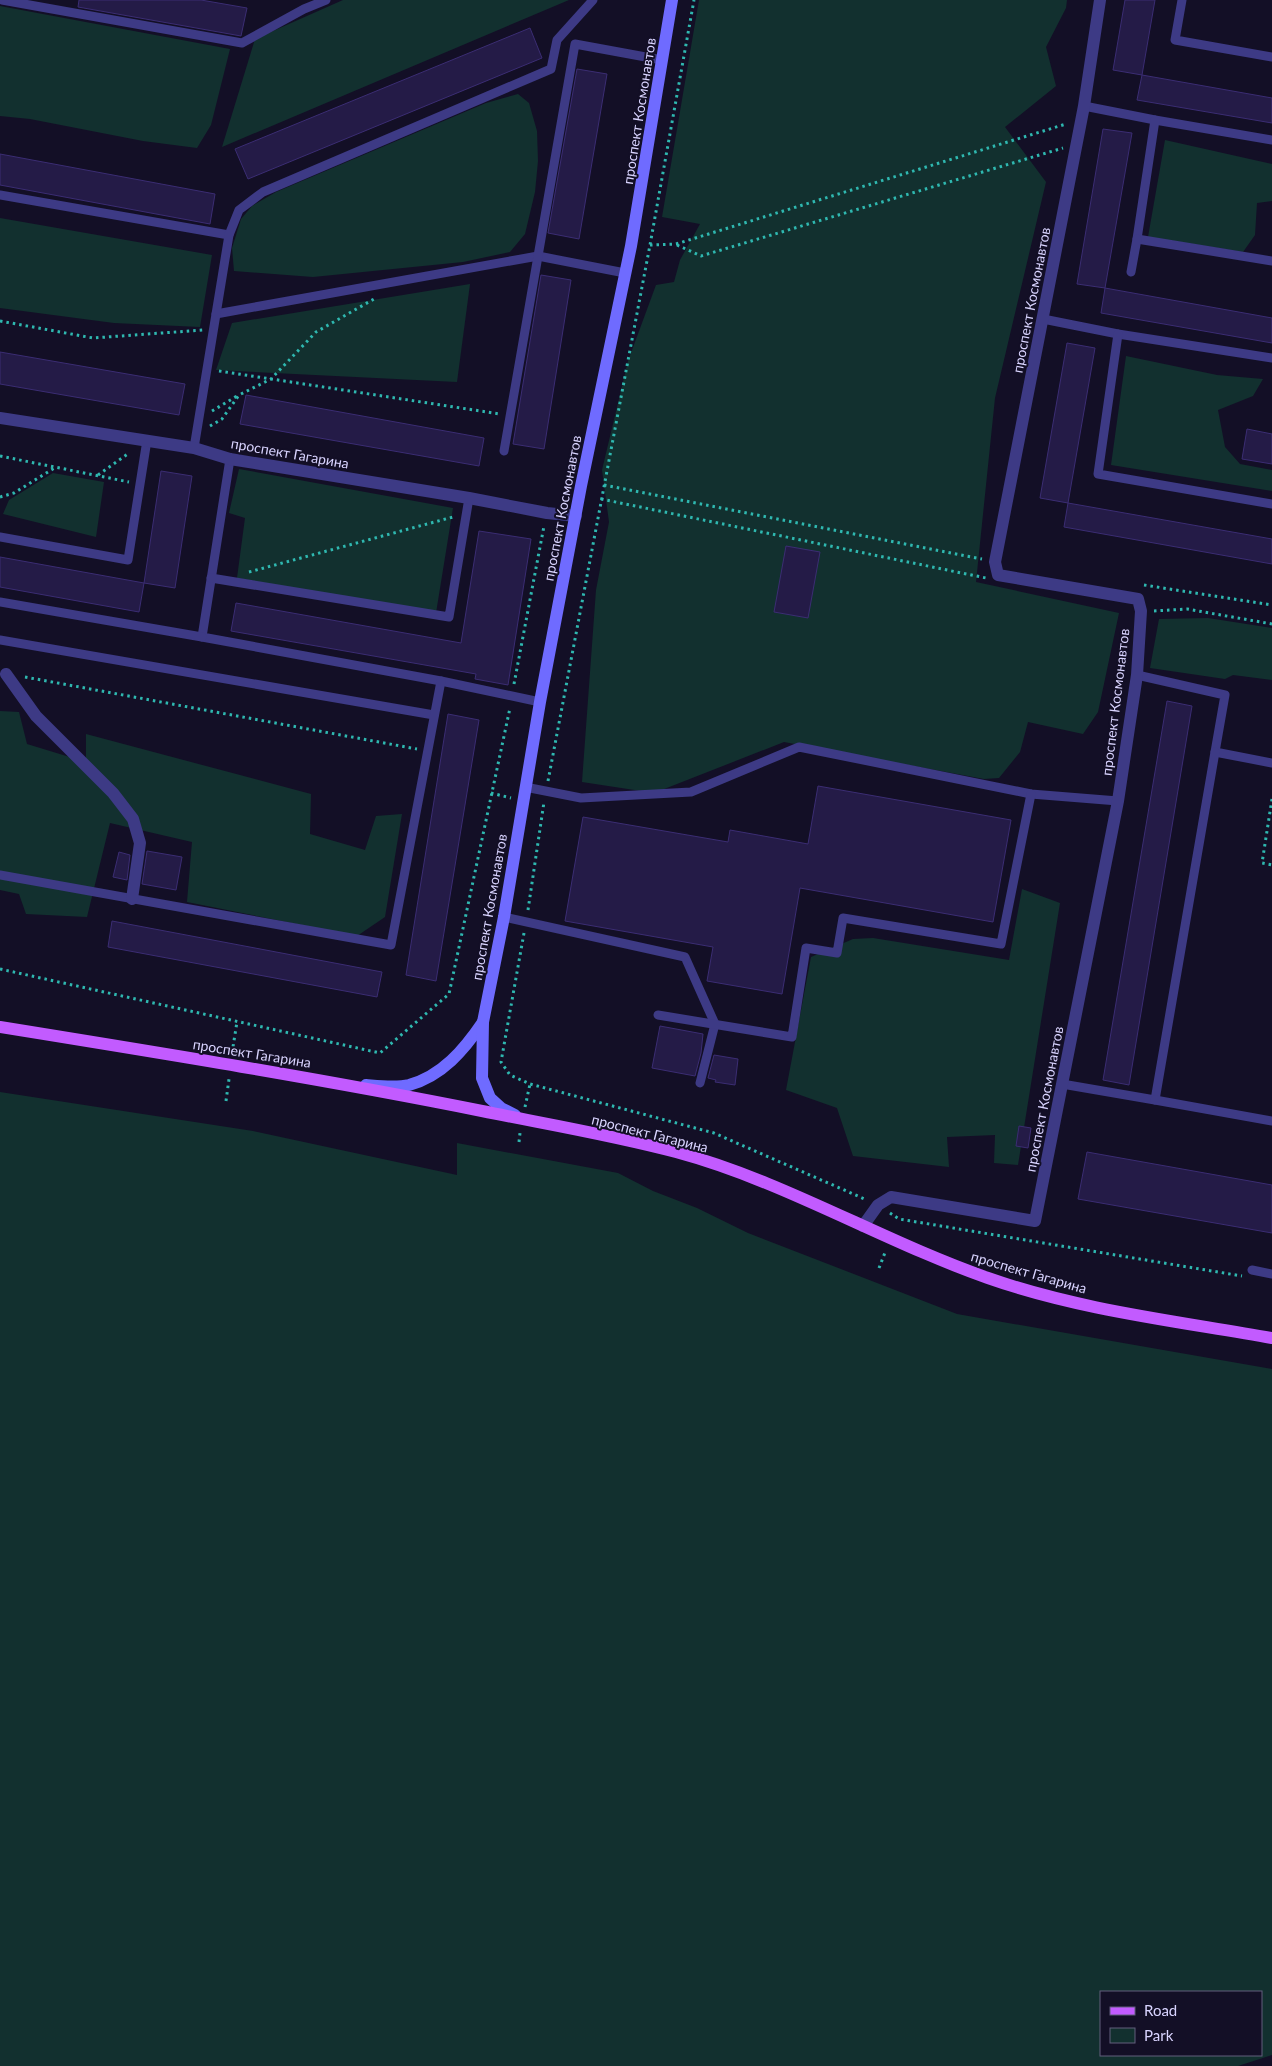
<svg xmlns="http://www.w3.org/2000/svg" width="1272" height="2066" font-family="Lato,sans-serif">
<rect width="100%" height="100%" fill="#130f26"/>
<g fill="#12302f" fill-rule="evenodd">
<polygon points="343,0 569,0 222,147 255,39"/>
<polygon points="699,0 1067,0 1066,8 1046,47 1056,86 1005,127 1046,182 995,398 976,582 1119,613 1098,712 1083,734 1028,722 1020,752 999,778 984,779 784,742 654,793 582,782 596,590 609,522 602,470 628,361 656,285 674,282 680,260 700,224 662,217"/>
<polygon points="0,6 230,49 211,125 197,148 143,141 30,119 0,116"/>
<polygon points="518,94 529,103 537,131 538,161 535,192 525,234 510,252 463,262 313,277 234,271 232,248 241,219 252,206 276,192 486,103"/>
<polygon points="1165,140 1272,164 1272,201 1257,203 1255,235 1243,252 1148,237"/>
<polygon points="0,218 212,255 200,327 114,323 0,308"/>
<polygon points="470,284 457,382 216,370 232,323"/>
<polygon points="1126,356 1217,375 1263,379 1253,396 1218,410 1225,447 1240,464 1272,470 1272,491 1111,465"/>
<polygon points="239,469 453,508 436,613 237,578 245,518 229,513"/>
<polygon points="53,473 104,482 96,537 3,514 9,500"/>
<polygon points="1208,618 1272,628 1272,680 1233,675 1225,679 1150,668 1159,619"/>
<polygon points="0,711 19,712 27,744 86,762 86,734 311,794 310,834 365,850 376,816 402,814 385,917 357,936 187,902 192,842 110,823 87,917 26,914 19,894 0,890"/>
<polygon points="1022,889 1060,903 1018,1165 994,1163 995,1135 947,1137 949,1167 853,1156 837,1108 786,1090 811,957 853,939 873,938 1009,960"/>
<path d="M0,1092L253,1131L457,1175V1143L618,1173L653,1191L697,1208L748,1233L957,1314L1272,1369V2055L1238,2066H0ZM1101,1992H1261V2055H1101Z"/>
</g>
<g fill="#241b47" stroke="#3b2d73">
<polygon points="79,0 201,0 247,8 241,36 78,7"/>
<polygon points="1125,0 1155,0 1142,75 1113,70"/>
<polygon points="530,28 542,58 248,179 235,149"/>
<polygon points="577,69 607,74 579,239 548,233"/>
<polygon points="1142,75 1272,98 1272,123 1137,100"/>
<polygon points="1103,129 1132,133 1105,288 1077,284"/>
<polygon points="0,154 215,194 210,224 0,185"/>
<polygon points="541,275 571,280 544,449 513,444"/>
<polygon points="1105,288 1272,318 1272,343 1101,313"/>
<polygon points="1067,343 1095,348 1068,503 1040,498"/>
<polygon points="0,352 185,384 179,415 0,384"/>
<polygon points="246,395 484,438 479,466 240,424"/>
<polygon points="1247,429 1272,434 1272,464 1242,459"/>
<polygon points="161,471 192,476 175,588 144,583"/>
<polygon points="1068,503 1272,539 1272,564 1064,527"/>
<polygon points="479,531 531,539 508,685 475,679 476,674 231,631 236,603 461,643"/>
<polygon points="786,546 820,552 808,618 774,612"/>
<polygon points="0,557 144,583 139,612 0,587"/>
<polygon points="1167,701 1192,706 1129,1085 1103,1080"/>
<polygon points="448,714 479,720 436,981 406,975"/>
<polygon points="818,786 1011,820 993,922 800,888 782,994 707,981 713,947 565,921 583,817 728,842 730,830 808,844"/>
<polygon points="147,851 182,857 176,890 142,884"/>
<polygon points="119,852 130,855 127,880 113,877"/>
<polygon points="112,921 382,972 377,997 108,947"/>
<polygon points="660,1026 703,1034 701,1053 695,1076 652,1068"/>
<polygon points="714,1055 738,1059 735,1085 715,1082 716,1080 708,1078"/>
<polygon points="1019,1126 1031,1128 1028,1148 1016,1146"/>
<polygon points="1087,1152 1272,1185 1272,1233 1078,1199"/>
</g>
<g fill="none" stroke-linecap="round" stroke-linejoin="round">
<g stroke="#2fb8b0" stroke-width="3" stroke-dasharray="2.5 4" stroke-linecap="butt">
<polyline points="650,245 676,244 1066,124"/>
<polyline points="677,245 701,256 1063,148"/>
<polyline points="0,321 93,338 203,330"/>
<polyline points="219,371 500,414"/>
<polyline points="212,411 237,396"/>
<polyline points="210,426 222,419 239,395 271,379 316,332 374,299"/>
<polyline points="0,456 129,482"/>
<polyline points="98,475 129,453"/>
<polyline points="604,485 982,559"/>
<polyline points="0,497 14,493 56,467"/>
<polyline points="601,499 986,578"/>
<polyline points="249,572 453,517"/>
<polyline points="1144,585 1272,605"/>
<polyline points="1154,611 1187,609 1272,624"/>
<polyline points="25,677 417,749"/>
<polyline points="514,684 544,526"/>
<polyline points="548,781 650,245 694,0"/>
<polyline points="491,793 511,798"/>
<polyline points="1272,799 1262,863 1272,865"/>
<polyline points="528,910 544,802"/>
<polyline points="524,933 501,1062 510,1075 530,1084 714,1133 867,1200"/>
<polyline points="0,969 380,1053 449,994 510,708"/>
<polyline points="232,1053 237,1022"/>
<polyline points="226,1101 229,1079"/>
<polyline points="525,1107 530,1084"/>
<polyline points="519,1142 520,1133"/>
<polyline points="890,1213 899,1219 1242,1276"/>
<polyline points="879,1268 886,1250"/>
</g>
<g stroke="#3d3a85" stroke-width="9">
<polyline points="2,0 242,43 304,9 326,0"/>
<polyline points="1182,0 1175,40 1272,57"/>
<polyline points="1084,106 1155,120 1272,140"/>
<polyline points="1155,120 1137,239 1272,261"/>
<polyline points="0,195 229,235"/>
<polyline points="1131,272 1137,239"/>
<polyline points="216,314 538,256 625,273"/>
<polyline points="1043,319 1118,334 1272,358"/>
<polyline points="1118,334 1098,474 1272,504"/>
<polyline points="194,448 229,235 239,210 263,192 551,69 557,40 593,0"/>
<polyline points="504,451 575,44 662,60"/>
<polyline points="230,459 202,637 441,681 540,702"/>
<polyline points="0,537 128,560 147,440"/>
<polyline points="211,578 449,617 469,498"/>
<polyline points="0,602 202,637"/>
<polyline points="0,640 434,715"/>
<polyline points="1137,675 1225,695 1215,752 1272,763"/>
<polyline points="525,787 581,798 691,792 799,747 1031,794 1118,801"/>
<polyline points="0,875 391,945 441,681"/>
<polyline points="504,917 685,957 715,1024 700,1083"/>
<polyline points="658,1015 792,1037 806,948 837,953 843,918 1001,944 1031,794"/>
<polyline points="1062,1084 1155,1100 1215,752"/>
<polyline points="1155,1100 1272,1121"/>
<polyline points="1252,1270 1272,1274"/>
</g>
<g stroke="#3d3a85" stroke-width="12">
<polyline points="0,418 194,448 230,459 469,498 547,513 576,516"/>
<polyline points="6,674 36,716 113,793 133,819 140,843 132,899"/>
<polyline points="863,1226 878,1205 891,1197 1035,1221 1118,801 1137,675 1141,611 1138,599 998,575 995,562 1084,106 1100,0"/>
</g>
<g stroke="#6f6bff" stroke-width="12">
<path d="M366,1085C379,1086 396,1088 409,1085C442,1076 464,1050 483,1022"/>
<polyline points="515,1115 501,1108 490,1098 482,1078 483,1022 504,917 540,702 581,486 631,246 672,0"/>
</g>
<path stroke="#c25bff" stroke-width="12" d="M0,1027C161,1053 322,1079 482,1111C546,1124 612,1135 676,1152C784,1181 882,1241 988,1278C1079,1310 1177,1321 1272,1338"/>
</g>
<g text-anchor="middle" dominant-baseline="central" stroke-width="4" stroke-linejoin="round" paint-order="stroke">
<g font-size="14" fill="#d9d4ff" stroke="#130f26">
<text transform="translate(639 111) rotate(-81)">проспект Космонавтов</text>
<text transform="translate(1031 300) rotate(-79)">проспект Космонавтов</text>
<text transform="translate(290 453) rotate(10)">проспект Гагарина</text>
<text transform="translate(562 508) rotate(-79)">проспект Космонавтов</text>
<text transform="translate(1115 702) rotate(-83)">проспект Космонавтов</text>
<text transform="translate(489 907) rotate(-80)">проспект Космонавтов</text>
<text transform="translate(252 1053) rotate(9)">проспект Гагарина</text>
<text transform="translate(1044 1099) rotate(-79)">проспект Космонавтов</text>
<text transform="translate(650 1133) rotate(14)">проспект Гагарина</text>
<text transform="translate(1029 1272) rotate(16)">проспект Гагарина</text>
</g>
</g>
<rect x="1100" y="1991" width="162" height="65" fill="#130f26" stroke="#625e7d"/>
<rect x="1110" y="2007" width="25" height="8" fill="#c25bff" stroke="#625e7d"/>
<text x="1144" y="2016" font-size="15" fill="#d9d4ff">Road</text>
<rect x="1110" y="2028" width="25" height="15" fill="#12302f" stroke="#625e7d"/>
<text x="1144" y="2041" font-size="15" fill="#d9d4ff">Park</text>
</svg>
